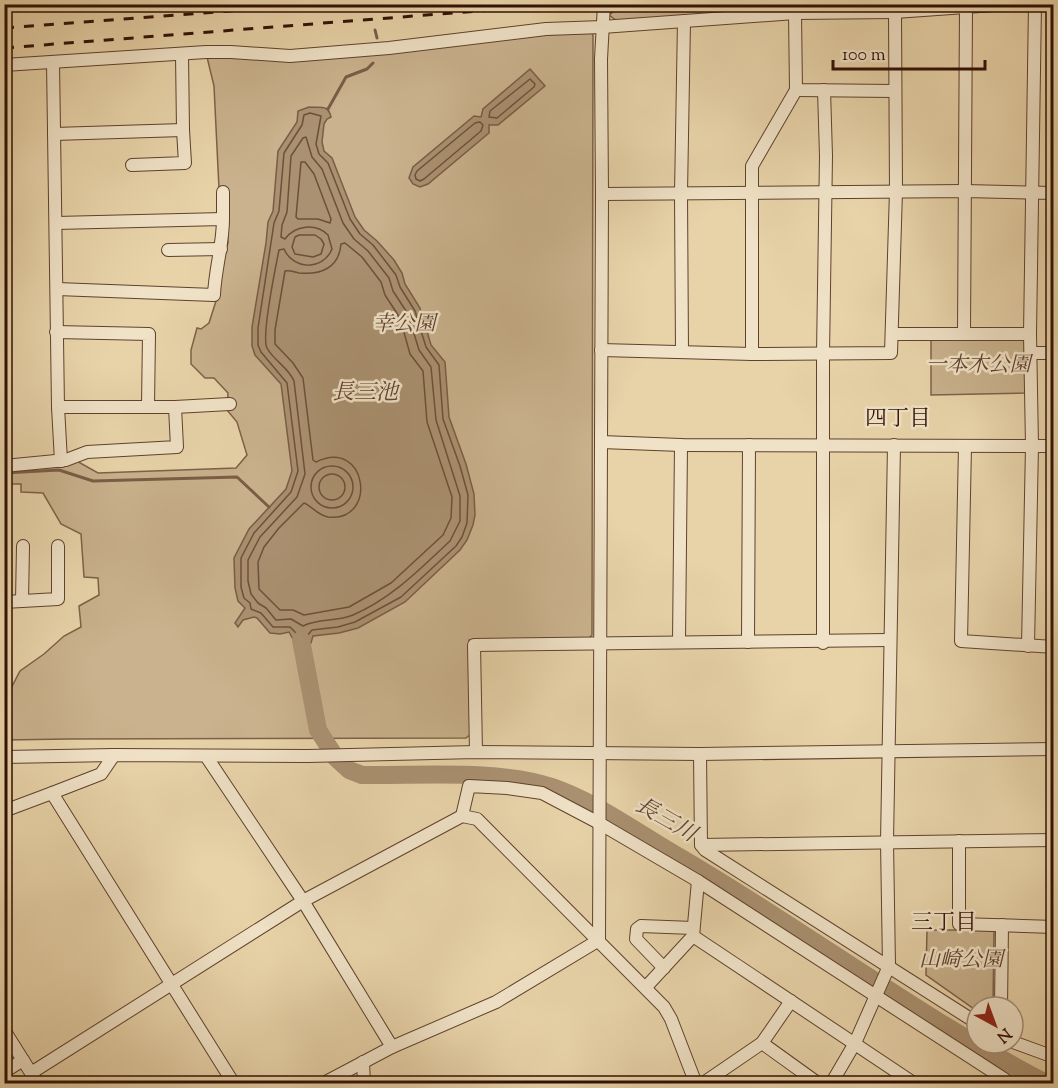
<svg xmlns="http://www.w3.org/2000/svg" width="1058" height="1088" font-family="'Sorts Mill Goudy','Noto Serif JP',serif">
<rect width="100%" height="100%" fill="#e8d3a9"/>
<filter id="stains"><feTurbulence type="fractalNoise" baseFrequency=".00333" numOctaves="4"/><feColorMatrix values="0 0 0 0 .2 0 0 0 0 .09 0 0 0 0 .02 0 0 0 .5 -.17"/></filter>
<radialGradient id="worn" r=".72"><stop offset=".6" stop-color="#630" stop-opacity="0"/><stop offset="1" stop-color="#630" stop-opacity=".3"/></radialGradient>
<g fill="#c9b28d" stroke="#7d6148" stroke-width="1.5">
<polygon points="691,4 917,5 762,9 617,21 609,15 616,10"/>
<polygon points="591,32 593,35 592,635 588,639 469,640 471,734 466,738 68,739 5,740 5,700 20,671 44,654 64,636 81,627 79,606 99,595 98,578 84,577 81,534 61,524 43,493 21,492 21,484 5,484 5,470 75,460 98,473 236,468 247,455 237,422 227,410 228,393 214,378 205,378 191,364 191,350 197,328 201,329 209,323 216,301 218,299 220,269 228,243 227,217 219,189 214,86 207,57"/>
<polygon points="931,337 1025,339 1025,393 931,395"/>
<polygon points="927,930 991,930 994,932 993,1007 977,1007 977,1011 926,975"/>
</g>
<g fill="#aa9171" stroke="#7a5d45" stroke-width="1.5">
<polygon points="530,69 545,86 498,125 489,125 489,133 428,184 420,187 413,184 409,178 413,167 474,116 481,117 483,109"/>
<path d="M309,107C321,108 328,104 331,117L327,119L324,124L322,142L324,151L332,158L355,217L364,230L377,241L394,260L402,273L405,284L420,308L431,345L445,362L449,417L466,464L474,494L475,515L473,525L467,540L460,550L405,602L358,628L339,633L313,636L311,643H295L289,632L280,634L270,633L257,618L254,617L243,620L238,627L235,623L245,608L238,601L235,588L234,558L249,529L286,489L292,471L281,384L255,355L252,346V327L266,243L268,222L273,211L278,151L297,122L298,111Z"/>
</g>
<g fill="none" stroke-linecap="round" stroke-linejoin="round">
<g stroke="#6e503a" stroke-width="1.5">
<polygon points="530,79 535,84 534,87 497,118 489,117 490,111"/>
<polygon points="310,113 321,116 316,144 319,154 328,163 350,219 360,234 373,245 396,275 400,287 415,311 426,347 439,365 443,419 460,466 468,495 467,523 462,537 456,546 401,597 355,622 338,627 312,630 306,637 300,637 290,627 273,627 261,613 251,609 250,603 244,598 241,587 241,558 254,533 291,492 298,471 287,383 261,352 258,345 258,328 274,223 279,211 284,153 302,125 304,115"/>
<polygon points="480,122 483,125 481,131 424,179 420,181 416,179 415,175 417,171 475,123"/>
<path d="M306,137L312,157L322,169L343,223L354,239L368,251L389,278L393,291L408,314L419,350L431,367L436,420L460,496V521L450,541C420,569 391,599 353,615C337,622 318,618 303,626L291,619L276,620L266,608L258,603L251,594L248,581V560L260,537L297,497L305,474L294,381C288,367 274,361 267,348C261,337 276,265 279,250L284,249C293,270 323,271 332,249L328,235C316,223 295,225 285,239L281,237L282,225L287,212L291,156L303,138Z"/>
<polygon points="301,162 305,162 314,174 331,219 330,223 318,219 298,219 296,217"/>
<polygon points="315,235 321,239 324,244 321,254 313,257 295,254 292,247 295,237 299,235"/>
<path d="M345,243L362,257L381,282L385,295L400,318L410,354L423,371L427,422L452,497L451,518L443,535L391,583L349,607L304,615L293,610H280L259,589L258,562L264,547L279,528L304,503C312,506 317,515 328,517C378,523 368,437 316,462L313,460L303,378L293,363L275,344V330L285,271C290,270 294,272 299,273C321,275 339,268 341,244Z"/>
<circle cx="332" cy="487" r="21"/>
<circle cx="332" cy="487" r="13"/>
</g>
<g stroke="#7a5d45" stroke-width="3">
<polyline points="372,4 373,9"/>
<polyline points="375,30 377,38"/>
<polyline points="328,109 346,77 367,69 373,63"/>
<polyline points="4,473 59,470 93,481 237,477 269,507"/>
</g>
<path stroke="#aa9171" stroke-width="18" d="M301,640L318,730L336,758L349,770L362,775C420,776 498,769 552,787C594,801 638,833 676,855C802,928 918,1017 1048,1084"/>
<defs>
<g id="minor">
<polyline points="795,13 796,90 895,91"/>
<polyline points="53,62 58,407 175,407 230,404"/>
<polyline points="4,65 206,52 231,52 290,56 389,48 546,29 602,27 795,13 895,12 1008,4"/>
<polyline points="54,134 183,130 182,54"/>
<polyline points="132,165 185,163 183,130"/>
<polyline points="602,194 965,191 1054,193"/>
<polyline points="223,219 223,192"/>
<path d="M56,223L223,219C223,245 215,269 214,295L57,289"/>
<polyline points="168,250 221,249"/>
<polyline points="56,332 149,334 148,406"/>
<polyline points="964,332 966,7"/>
<polyline points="892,334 1030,334"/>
<polyline points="601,350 752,354 891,353 896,191 895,12"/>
<polyline points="682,352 681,193 684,21"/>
<polyline points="1031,353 1054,353"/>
<polyline points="752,354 752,166 796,90"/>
<polyline points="58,407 61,461"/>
<polyline points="601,442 681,445 1054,446"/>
<polyline points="965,446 961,641 1054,647"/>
<polyline points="4,466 66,460 87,452 177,447 175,407"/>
<polyline points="22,601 23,546"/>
<polyline points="4,602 58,599 58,546"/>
<polyline points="679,642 681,445"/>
<polyline points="748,642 749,445"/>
<polyline points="823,643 823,354 826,156 824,90"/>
<polyline points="1028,646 1032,446 1030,334 1035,4"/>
<polyline points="476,752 474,645 889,640"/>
<polyline points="700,754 701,845 705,850 977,1023"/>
<polyline points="206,756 303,901 392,1047"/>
<polyline points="4,757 114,755 308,756 476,752 700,754 1054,749"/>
<polyline points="52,793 101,774 114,755"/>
<polyline points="4,811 52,793 234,1084"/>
<polyline points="462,816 469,786 507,788 542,793 599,823 698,881 1012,1084"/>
<polyline points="959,841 959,924 1054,927"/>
<polyline points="701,845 1054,840"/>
<polyline points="693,936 915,1084"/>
<polyline points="664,968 636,939 637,929 641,926 693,928"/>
<polyline points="646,987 693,936 698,881"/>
<polyline points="1001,1007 1002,925"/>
<polyline points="4,1030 38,1084"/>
<polyline points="1013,1042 1054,1057"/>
<polyline points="762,1043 819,1084"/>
<polyline points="363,1062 364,1084"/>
<polyline points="4,1072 23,1060"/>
<polyline points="31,1073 303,901 462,816 477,819 664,1007 671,1019 696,1084"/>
<polyline points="322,1084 392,1047 496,1002 599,940 602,194 601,59 604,4"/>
<polyline points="702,1084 762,1043 791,1001"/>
<polyline points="831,1084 855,1043 889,966 887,842 894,445"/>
</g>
</defs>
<use href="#minor" stroke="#5f412d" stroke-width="14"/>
<use href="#minor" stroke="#f0e2c7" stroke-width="12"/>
<g stroke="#311004" stroke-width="3" stroke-dasharray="10 10" stroke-linecap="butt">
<polyline points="4,28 322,4"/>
<polyline points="4,48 504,9 643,4"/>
</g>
</g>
<g text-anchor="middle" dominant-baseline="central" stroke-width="5" stroke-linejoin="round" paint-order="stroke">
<g font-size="21" font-style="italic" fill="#5f412d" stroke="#f0e2c7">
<text x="404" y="325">幸公園</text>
<text x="978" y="366">一本木公園</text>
<text x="961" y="961">山崎公園</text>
</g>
<g font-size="22" font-style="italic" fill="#614430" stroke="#f0e2c7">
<text x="365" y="394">長三池</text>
<text transform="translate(665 821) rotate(30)">長三川</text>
</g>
<g font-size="22" fill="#311004" stroke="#f0e2c7">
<text x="898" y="420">四丁目</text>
<text x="944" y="924">三丁目</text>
</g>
</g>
<rect width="1058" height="1088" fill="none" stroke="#e8d3a9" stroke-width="24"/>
<rect x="6" y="6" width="1046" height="1076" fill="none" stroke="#311004" stroke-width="3"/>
<rect x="12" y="12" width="1034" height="1064" fill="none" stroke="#311004" stroke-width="1.5"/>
<g transform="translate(995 1025) rotate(139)"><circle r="28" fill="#f0e2c7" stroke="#a48e79" stroke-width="1.5"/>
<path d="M0-4.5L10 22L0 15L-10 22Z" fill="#8f2418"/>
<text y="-9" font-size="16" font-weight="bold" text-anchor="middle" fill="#311004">N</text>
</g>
<path d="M833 60v9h152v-9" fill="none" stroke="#311004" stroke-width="3"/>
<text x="842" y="60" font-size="18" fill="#311004" stroke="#f0e2c7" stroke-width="4.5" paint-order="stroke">100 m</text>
<rect width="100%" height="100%" filter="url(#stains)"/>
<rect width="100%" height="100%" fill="url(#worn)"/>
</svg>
